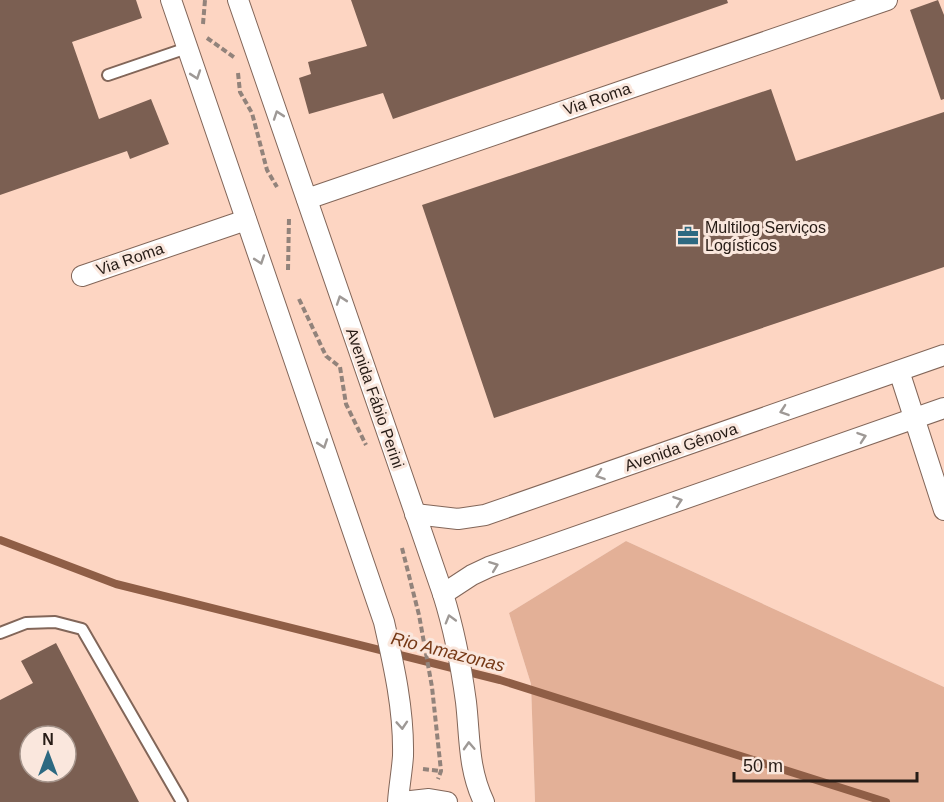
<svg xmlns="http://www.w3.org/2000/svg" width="944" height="802" font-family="Helvetica,sans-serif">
<rect width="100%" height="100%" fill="#fae7dd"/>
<path fill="#fdd5c2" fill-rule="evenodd" d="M0,0H944V687L626,541L509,613L531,684L535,802H0ZM30,736H66V772H30Z"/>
<polygon fill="#e3b097" points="626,541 944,687 944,802 535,802 531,684 509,613"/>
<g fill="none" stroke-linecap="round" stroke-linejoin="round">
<polyline stroke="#8f5e46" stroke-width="8" points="0,540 116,584 500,680 886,802"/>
</g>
<g fill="#7b5f52" fill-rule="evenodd">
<polygon points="0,0 136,0 142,18 72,42 99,119 151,99 169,144 130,159 127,151 0,195"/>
<polygon points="351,0 727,0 728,3 393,119 383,93 309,114 299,78 311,74 308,62 367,46"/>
<polygon points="938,0 944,15 944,99 941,100 910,10"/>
<polygon points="771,89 796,161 944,112 944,267 494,418 422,205"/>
<path d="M56,643L139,802H0V700L33,683L21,661ZM30,736H66V772H30Z"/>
</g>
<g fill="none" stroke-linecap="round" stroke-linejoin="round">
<defs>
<g id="lane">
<polyline points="108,75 187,48"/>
<polyline points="0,633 26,623 55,622 82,629 182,802"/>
</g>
<g id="street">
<path d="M171,0L384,622C394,666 404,710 403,756C402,771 399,787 398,802"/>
<path d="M238,0L443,594C454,629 461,665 466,702C470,737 468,769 484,802"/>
<polyline points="307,199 887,0"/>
<polyline points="82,276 246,220"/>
<polyline points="899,371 944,510"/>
<polyline points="415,514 458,519 485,515 944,355"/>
<polyline points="443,594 472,575 489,567 944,408"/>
<polyline points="402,802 429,799 447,802"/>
</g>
</defs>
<use href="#lane" stroke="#826659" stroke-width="14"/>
<use href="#street" stroke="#826659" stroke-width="22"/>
<g stroke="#92837b" stroke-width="4" stroke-dasharray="6 3" stroke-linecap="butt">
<polyline points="203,24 205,0"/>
<polyline points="207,38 235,58"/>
<polyline points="238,73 240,92 252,113 267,170 277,187"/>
<polyline points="288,270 289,218"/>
<polyline points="299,299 326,356 340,367 346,404 366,445"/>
<polyline points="402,548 419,615 432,687 441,771 438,779"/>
<polyline points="423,769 441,771"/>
</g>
<use href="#lane" stroke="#fff" stroke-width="10"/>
<use href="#street" stroke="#fff" stroke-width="20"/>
</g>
<defs><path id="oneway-chevron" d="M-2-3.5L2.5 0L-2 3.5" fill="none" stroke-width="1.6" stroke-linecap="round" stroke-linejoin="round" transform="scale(1.5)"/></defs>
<g stroke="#9e9996">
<use href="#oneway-chevron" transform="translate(196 75) rotate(71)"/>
<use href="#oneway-chevron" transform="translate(278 115) rotate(-109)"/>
<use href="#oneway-chevron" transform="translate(260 260) rotate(71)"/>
<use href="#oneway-chevron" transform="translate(341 300) rotate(-109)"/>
<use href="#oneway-chevron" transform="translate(784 411) rotate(161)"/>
<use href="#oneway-chevron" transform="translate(862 437) rotate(-19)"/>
<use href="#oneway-chevron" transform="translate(323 444) rotate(71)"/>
<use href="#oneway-chevron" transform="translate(600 475) rotate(161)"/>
<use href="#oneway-chevron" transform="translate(678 501) rotate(-19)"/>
<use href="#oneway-chevron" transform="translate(494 566) rotate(-21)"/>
<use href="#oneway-chevron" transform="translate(450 619) rotate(-106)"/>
<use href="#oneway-chevron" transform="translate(402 725) rotate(86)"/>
<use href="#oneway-chevron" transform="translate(469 746) rotate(-93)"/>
</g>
<defs>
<symbol id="office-bare" viewBox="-9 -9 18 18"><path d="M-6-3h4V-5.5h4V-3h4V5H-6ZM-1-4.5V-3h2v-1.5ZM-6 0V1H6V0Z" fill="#2d6981" stroke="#fae7dd" stroke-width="2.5" paint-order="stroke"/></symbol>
</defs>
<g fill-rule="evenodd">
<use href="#office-bare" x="673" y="221" width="30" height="30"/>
</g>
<g text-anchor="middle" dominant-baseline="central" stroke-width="6" stroke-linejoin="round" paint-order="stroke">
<g font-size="16" fill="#271c16" stroke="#fae7dd">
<text transform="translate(597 99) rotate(-19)">Via Roma</text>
<text transform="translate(130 259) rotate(-19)">Via Roma</text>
<text transform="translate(375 398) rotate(71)">Avenida Fábio Perini</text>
<text transform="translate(681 447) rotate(-19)">Avenida Gênova</text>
</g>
<g font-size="16" fill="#271c16" stroke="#fae7dd" text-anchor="start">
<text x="705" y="227">Multilog Serviços<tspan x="705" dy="18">Logísticos</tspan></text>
</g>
<g font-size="18" font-style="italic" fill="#753815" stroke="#fae7dd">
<text transform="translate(448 652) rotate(14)">Rio Amazonas</text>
</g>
</g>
<g transform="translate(48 754)"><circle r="28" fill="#fae7dd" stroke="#a6968d" stroke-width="1.5"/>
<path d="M0-4.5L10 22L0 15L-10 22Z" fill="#2d6981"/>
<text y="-9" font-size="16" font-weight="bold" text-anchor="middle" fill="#271c16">N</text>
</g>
<path d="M734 772v9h183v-9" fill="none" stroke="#271c16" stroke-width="3"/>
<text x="743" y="772" font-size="18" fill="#271c16" stroke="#fae7dd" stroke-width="4.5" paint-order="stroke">50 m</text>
</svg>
